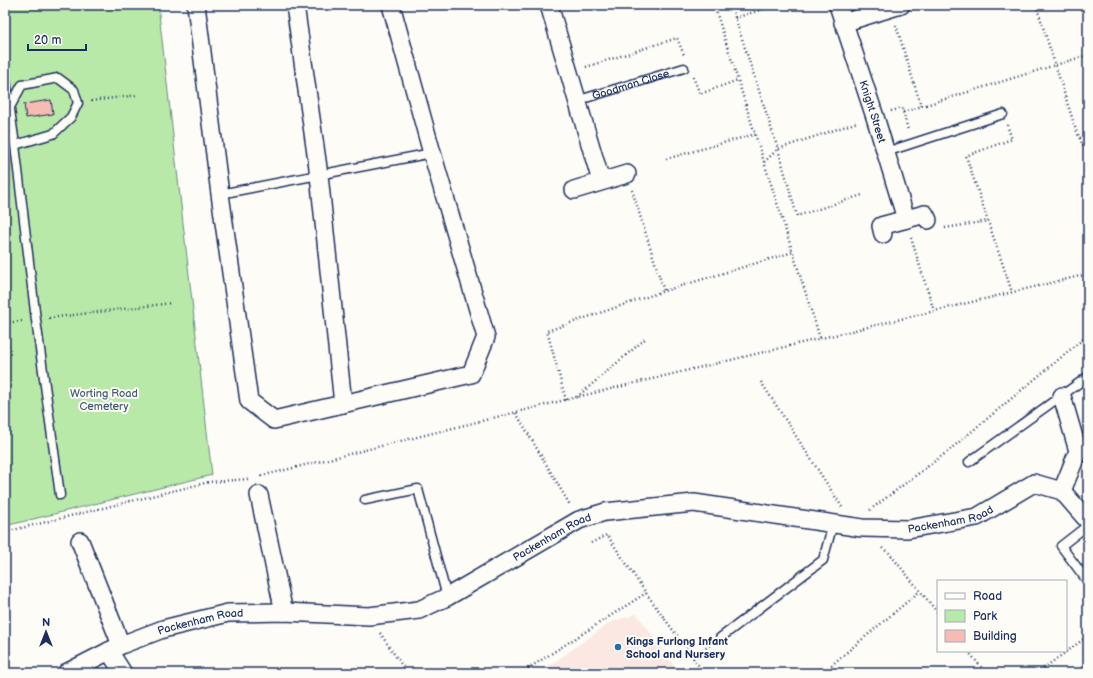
<svg xmlns="http://www.w3.org/2000/svg" width="1093" height="678" font-family="'Balsamiq Sans',sans-serif">
<rect width="100%" height="100%" fill="#fdfcf7"/>
<filter id="ink" filterUnits="userSpaceOnUse"><feTurbulence type="fractalNoise" baseFrequency=".025" numOctaves="2"/><feDisplacementMap in="SourceGraphic" scale="8" xChannelSelector="R" yChannelSelector="G"/><feConvolveMatrix kernelMatrix="1 2 1 2 8 2 1 2 1" color-interpolation-filters="sRGB"/></filter>
<g filter="url(#ink)">
<polygon fill="#fbe8e2" points="637,614 679,673 539,673 611,622"/>
<polygon fill="#b9e9a8" stroke="#6a8c83" points="5,5 158,5 212,475 5,526"/>
<polygon fill="#f6bbb2" stroke="#1b2f5e" points="51,100 53,114 26,118 24,104"/>
<g fill="none" stroke-linecap="round" stroke-linejoin="round">
<defs>
<g id="lane">
<polyline points="5,74 15,145 36,320 60,495"/>
<path id="s1" d="M576,101L684,68"/>
<polyline points="10,107 22,85 58,78 74,90 78,103 71,117 53,134 15,145"/>
<polyline points="886,152 1003,114"/>
<polyline points="220,194 432,153"/>
<polyline points="969,462 1086,378"/>
<polyline points="365,500 418,489 447,597"/>
<polyline points="1088,525 1061,546 1088,582"/>
<polyline points="720,638 823,560 831,531 831,522"/>
</g>
<g id="street">
<polyline points="196,5 220,194 249,401 274,420 471,374 486,337 432,153 391,5"/>
<polyline points="295,5 319,175 343,404"/>
<polyline points="549,5 601,181"/>
<path id="s2" d="M838,5L875,117L906,219"/>
<polyline points="843,23 901,5"/>
<polyline points="574,190 627,174"/>
<polyline points="883,234 881,226 925,214 928,220"/>
<polyline points="1062,491 1078,451 1062,396"/>
<polyline points="259,495 284,612"/>
<polyline points="80,541 121,645"/>
<polyline points="109,651 123,673"/>
<path id="s3" d="M66,673L121,645L163,629L228,613L284,612L369,616L419,610L447,597L579,520L605,512L694,503L862,528L908,529L977,517L1034,483L1062,491L1088,521"/>
</g>
</defs>
<use href="#lane" stroke="#1b2f5e" stroke-width="11"/>
<use href="#street" stroke="#1b2f5e" stroke-width="20"/>
<g stroke="#1b2f5e" stroke-width="2.5" stroke-dasharray="1 3" stroke-linecap="butt">
<polyline points="714,5 820,338"/>
<polyline points="731,5 778,149 797,216 862,195"/>
<polyline points="1036,5 1076,130 1088,157"/>
<polyline points="735,18 776,5"/>
<polyline points="896,25 921,106"/>
<polyline points="586,67 677,38 684,55"/>
<polyline points="693,77 700,94 738,80"/>
<polyline points="91,101 138,95"/>
<polyline points="891,111 902,108 908,130"/>
<polyline points="903,112 1088,55"/>
<polyline points="1007,125 1012,139 966,156 1012,292"/>
<polyline points="1080,138 1088,136"/>
<polyline points="666,159 755,134"/>
<polyline points="764,162 778,149 858,122"/>
<polyline points="632,190 664,291"/>
<polyline points="945,228 988,221"/>
<polyline points="911,238 934,311"/>
<polyline points="49,318 172,303"/>
<polyline points="5,323 22,321"/>
<polyline points="761,382 842,507"/>
<polyline points="577,397 645,339"/>
<polyline points="566,400 547,331 664,291 793,252"/>
<polyline points="516,413 570,505"/>
<polyline points="261,476 577,397 1088,274"/>
<polyline points="870,510 947,452 1088,335"/>
<polyline points="5,532 209,482 248,479"/>
<polyline points="591,543 607,535 646,593 704,673"/>
<polyline points="882,548 889,553 938,613"/>
<polyline points="380,633 407,673"/>
<polyline points="968,651 986,673"/>
<polyline points="693,658 710,645"/>
<polyline points="521,673 646,593"/>
<polyline points="822,673 920,591"/>
<polyline points="1037,673 1088,636"/>
</g>
<use href="#lane" stroke="#fdfcf7" stroke-width="8"/>
<use href="#street" stroke="#fdfcf7" stroke-width="17"/>
</g>
</g>
<circle fill="#1f6fb2" stroke="#fdfcf7" stroke-width="1.5" cx="618" cy="647" r="4"/>
<g text-anchor="middle" dominant-baseline="central" stroke-width="4" stroke-linejoin="round" paint-order="stroke">
<g font-size="11" fill="#1b2f5e" stroke="#fdfcf7">
<text stroke="none"><textPath href="#s1" startOffset="57">Goodman Close</textPath></text>
<text stroke="none"><textPath href="#s2" startOffset="112">Knight Street</textPath></text>
<text stroke="none"><textPath href="#s3" startOffset="925">Packenham Road</textPath></text>
<text stroke="none"><textPath href="#s3" startOffset="517">Packenham Road</textPath></text>
<text stroke="none"><textPath href="#s3" startOffset="145">Packenham Road</textPath></text>
</g>
<g font-size="11" fill="#425e70" stroke="#fdfcf7">
<text x="104" y="393">Worting Road<tspan x="104" dy="13">Cemetery</tspan></text>
</g>
<g font-size="11" font-weight="bold" fill="#1b2f5e" stroke="#fdfcf7" text-anchor="start">
<text x="626" y="641">Kings Furlong Infant<tspan x="626" dy="13">School and Nursery</tspan></text>
</g>
</g>
<rect width="1093" height="678" fill="none" stroke="#fdfcf7" stroke-width="20"/>
<rect x="10" y="10" width="1073" height="658" fill="none" stroke="#1b2f5e" stroke-width="1.5" filter="url(#ink)"/>
<rect x="937" y="580" width="130" height="72" fill="#fdfcf7" stroke="#a3aaba"/>
<rect x="945" y="593" width="20" height="6" fill="#fdfcf7" stroke="#a3aaba"/>
<text x="973" y="600" font-size="12" fill="#1b2f5e">Road</text>
<rect x="945" y="610" width="20" height="12" fill="#b9e9a8" stroke="#a3aaba"/>
<text x="973" y="620" font-size="12" fill="#1b2f5e">Park</text>
<rect x="945" y="630" width="20" height="12" fill="#f6bbb2" stroke="#a3aaba"/>
<text x="973" y="640" font-size="12" fill="#1b2f5e">Building</text>
<g transform="translate(46 632)" stroke="#fdfcf7" stroke-width="3" paint-order="stroke">
<path d="M0-3L7 15L0 10L-7 15Z" fill="#1b2f5e"/>
<text y="-6" font-size="11" font-weight="bold" text-anchor="middle" fill="#1b2f5e">N</text>
</g>
<path d="M28 44v6h58v-6" fill="none" stroke="#1b2f5e" stroke-width="2"/>
<text x="34" y="44" font-size="12" fill="#1b2f5e" stroke="#fdfcf7" stroke-width="3" paint-order="stroke">20 m</text>
</svg>
